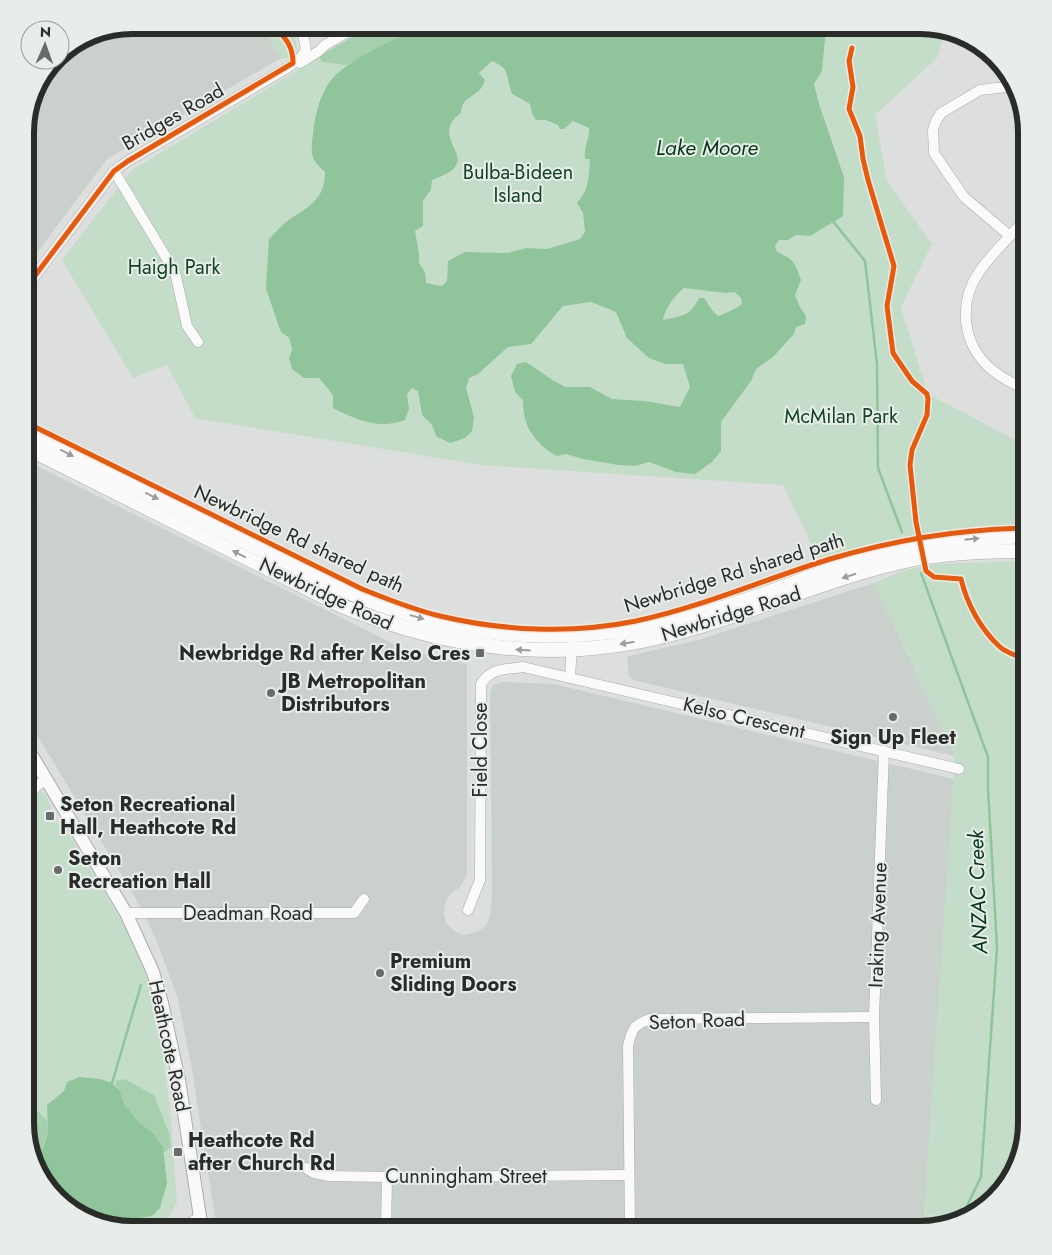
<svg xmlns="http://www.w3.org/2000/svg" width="1052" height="1255" font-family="Jost,sans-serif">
<rect width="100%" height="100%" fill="#dcdfdd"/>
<g fill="#cad1cc">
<polygon points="132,25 262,25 281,58 107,159 25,269 25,125 36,85 55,60 60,60 61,52 91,33"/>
<polygon points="25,460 406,650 467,664 467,872 466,877 459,888 451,893 446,901 444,913 446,923 456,932 464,935 477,932 486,926 490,916 492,890 490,692 493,685 502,682 554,684 954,779 924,1215 920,1230 217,1230 192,1070 178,999 156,939 136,899 25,715"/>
<polygon points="874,583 955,756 633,680 629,676 627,659 629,656 698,640"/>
</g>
<g fill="#c4ddc8">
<polygon points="262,25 294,25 298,57 281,58"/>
<polygon points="305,25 344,25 323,37 311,36"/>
<path d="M373,25H424C391,41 345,59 324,90C316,103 314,121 312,135C311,154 310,160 325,172V185L316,201L284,224L281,331C291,340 294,345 289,358L304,378H319L333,395L409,409L407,394L412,387L418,391L422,415L432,425L436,436L474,417L466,388L469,378L478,374L508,347L531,344L563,306L591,302L616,312L627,338L665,364L683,363L691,387L680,407L645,401L612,399L590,387H566L554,381L526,362L515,392L523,400L522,411L566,454L583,459L618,465L635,466L649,462L658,466L721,451V422L751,381L756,369L773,357L794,334L796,327L806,316C793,298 791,277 787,256L777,252L775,247L779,240H788L796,235L810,236L844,177L820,107L814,84L822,71L825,38L833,25H927L945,31L937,58L875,115L887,181L932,244L901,307L928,394L1027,446V525L930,532L818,558L783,485L480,465L195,418L167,365L133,378L62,260L132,170Z"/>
<path d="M492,61C516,74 502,84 516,97C520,101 526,101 530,104C536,109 540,117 546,121C552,124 558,124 564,129L573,121L589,128L590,132L584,155L590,159L589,181L582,197L585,232L580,239L547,249L526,248L508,253L465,252L448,261L447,282L441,286L426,283L425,272L419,263V253L415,231L423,226V201L431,190L432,180L446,176L455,146L451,140L449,126L454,118L461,113C461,102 467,98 477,94L479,73Z"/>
<path d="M685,288L726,293L735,292L738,294L743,304L718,316L713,311L709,304L693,309L688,314L663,320C666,308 675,295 685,288Z"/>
<polygon points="1027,561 1027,1123 1016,1170 985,1208 960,1217 924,1215 955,756 874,583 905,570 937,564"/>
<path d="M41,792L45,793C49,800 50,807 53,813C57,822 63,831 71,837L125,926L141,959L158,1011L171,1119L177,1203L168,1217L147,1230H132L85,1219L47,1188L25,1123V874L32,840L25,839L33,802L37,793Z"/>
<polygon points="922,1216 958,1217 919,1230"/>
</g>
<g fill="#a6cfae">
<polygon points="373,25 424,25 347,65 322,62 319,56"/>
<path d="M124,1079L154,1095L169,1133L171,1147L163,1153C164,1137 146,1131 136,1120C132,1116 127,1109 124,1104C121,1097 121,1092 115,1086L116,1081Z"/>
<polygon points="25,1100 47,1120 48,1132 43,1146 43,1163 39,1165 25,1123"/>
</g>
<g fill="#90c49a" fill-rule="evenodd">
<path d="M424,25H654L687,34L691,25H833L825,38L822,71L814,84L820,107L844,177L843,216L810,236L796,235L788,240H779L775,246L777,252C794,259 795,263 801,280L795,295L800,307L806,316L805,324L796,327L794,334L773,357L756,369L751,381L721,422V451L712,462L695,474L676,472L649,462L635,466L618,465L583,459L566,454L557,456C535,444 522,425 523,400L515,392L511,376L517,364L526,362L554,381L566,387H590L612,399L645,401L680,407L690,387L683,364H665L649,358L627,338L616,312L591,302L563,306L531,344L508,347L478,374L469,378L466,388L474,417L472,431L465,438L450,443L436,436L432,425L422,415L418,391L412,388L407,394L409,409L405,420C380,430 356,420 333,408V395L319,378H304L292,369L289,358L292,349L289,338L281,332L266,289L269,239C275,233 280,227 286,222C307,207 325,201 325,172C309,159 311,152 313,132C315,114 320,93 332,79C350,58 398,38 424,25ZM492,61C512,70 505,77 512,94L530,104L532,113L536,120H545L558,125L560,129H564L573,121L589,128C590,138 583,149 585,159H590C589,176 589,190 577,203L583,213L585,232L580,239L547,249L526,248L508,253L465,252L448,261L447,281L442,286L426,283L425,272L419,263V253L415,231L423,226V201L431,190L432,180C491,161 424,139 461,113C462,93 479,100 485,80L479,73ZM684,288L726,293L735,292L741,298L742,304C737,308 724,314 718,316L713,311L704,298H699C689,317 684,315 663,320C665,309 675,295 684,288Z"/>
<polygon points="80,1077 100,1079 112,1083 120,1092 124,1104 137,1121 154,1134 163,1147 167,1183 160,1208 152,1216 140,1218 127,1219 83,1218 47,1188 39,1165 43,1163 41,1155 48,1132 47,1105 64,1091 67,1082"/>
</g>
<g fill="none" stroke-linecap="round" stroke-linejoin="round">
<g stroke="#90c49a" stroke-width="2.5">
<polyline points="832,220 865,261 877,364 878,468 902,532"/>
<polyline points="921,573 988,757 988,788 997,948 981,1177 962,1216"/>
<polyline points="112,1083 141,985"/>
</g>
<defs>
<g id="minor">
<polyline points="300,63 319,51 325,45 360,25"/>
<polyline points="114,171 175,272 187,326 198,342"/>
<path d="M1027,217C1012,235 992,253 979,272C958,303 962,344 991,369C1001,378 1015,384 1027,391"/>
<polyline points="1010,236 964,197 934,153 933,130 936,121 941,113 980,90 1006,87 1012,88"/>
<path d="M25,289L114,171L128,161L287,68C313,50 306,51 300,25"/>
<polyline points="1019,386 1027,375"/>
<polyline points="570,678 572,644"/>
<path d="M25,812C28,795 31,789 45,780"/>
<path d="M468,910L480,880L481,684C492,667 505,670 523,667L959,769"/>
<polyline points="126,913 354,913 364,899"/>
<polyline points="876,1100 874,1017 884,751"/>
<polyline points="306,1168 314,1173 329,1176 387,1177 629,1175"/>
<polyline points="177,1230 200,1217"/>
<polyline points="386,1230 387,1177"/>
<path d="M630,1230L628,1046C632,1029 633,1025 650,1019L874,1017"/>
</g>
<polyline id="major" points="25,744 126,913 153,972 162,1003 179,1080 202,1230"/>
<g id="highway">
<path d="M25,432L336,587C371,602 406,616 443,624C522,642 605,638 683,619C749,603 812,573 877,555C926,542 977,538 1027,536"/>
<path d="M25,447L342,606C450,650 558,664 672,634C752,614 829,577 910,560C948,552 988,551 1027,551"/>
</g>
</defs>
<use href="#minor" stroke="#aaacaa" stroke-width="11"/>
<use href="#major" stroke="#aaacaa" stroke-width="14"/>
<use href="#highway" stroke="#aaacaa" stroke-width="15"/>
<use href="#minor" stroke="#fafafa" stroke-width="10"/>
<use href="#major" stroke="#fafafa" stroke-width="12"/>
<use href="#highway" stroke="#fafafa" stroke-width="14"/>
<defs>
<g id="cycleway">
<path d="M852,48L849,61L853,87L849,109L860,136L863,159L868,180L894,266L887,306L893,353L912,381L927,394L928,399L927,415L912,450L910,465L916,522L926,571L934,577L961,579C967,604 981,630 1000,647C1008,654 1019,655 1027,662"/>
<path d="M25,289L114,171L128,161L293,63C293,45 285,38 273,25"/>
<path d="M25,422L362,589C387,599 414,610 440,616C503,631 572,634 636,621C702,607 765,579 830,559C894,540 960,529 1027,528"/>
</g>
</defs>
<use href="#cycleway" stroke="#e8ede9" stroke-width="8"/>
<use href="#cycleway" stroke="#e8590c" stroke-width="5"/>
</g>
<defs><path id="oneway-solid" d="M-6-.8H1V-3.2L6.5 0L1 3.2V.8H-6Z" transform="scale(1.25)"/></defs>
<g fill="#9c9d9c">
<use href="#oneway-solid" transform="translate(67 453) rotate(27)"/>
<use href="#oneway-solid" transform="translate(152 496) rotate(26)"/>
<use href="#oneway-solid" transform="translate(972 539) rotate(-6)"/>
<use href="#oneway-solid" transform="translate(239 554) rotate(-153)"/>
<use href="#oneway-solid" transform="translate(849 576) rotate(162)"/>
<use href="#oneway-solid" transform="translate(417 617) rotate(16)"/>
<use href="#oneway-solid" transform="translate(627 643) rotate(171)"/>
<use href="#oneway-solid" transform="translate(523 650) rotate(-177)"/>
</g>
<g fill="#686b69" stroke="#e8ede9" stroke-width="2">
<rect x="475" y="648" width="10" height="10" rx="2.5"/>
<circle cx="271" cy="693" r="5"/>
<circle cx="893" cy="717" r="5"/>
<rect x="45" y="811" width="10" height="10" rx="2.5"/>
<circle cx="58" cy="870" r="5"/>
<circle cx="380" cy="973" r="5"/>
<rect x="173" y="1147" width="10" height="10" rx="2.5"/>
</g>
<g text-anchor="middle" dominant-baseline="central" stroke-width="4" stroke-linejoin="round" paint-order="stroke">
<g font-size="20" fill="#2a2c2a" stroke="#e8ede9">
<text transform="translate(173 117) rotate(-30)">Bridges Road</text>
<text transform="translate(299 539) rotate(25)">Newbridge Rd shared path</text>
<text transform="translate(734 573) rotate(-17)">Newbridge Rd shared path</text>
<text transform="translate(326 594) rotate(25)">Newbridge Road</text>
<text transform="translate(731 614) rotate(-17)">Newbridge Road</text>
<text transform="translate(744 718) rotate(13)">Kelso Crescent</text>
<text transform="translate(480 750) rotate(-90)">Field Close</text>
<text x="248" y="913">Deadman Road</text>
<text transform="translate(878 925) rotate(-88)">Iraking Avenue</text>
<text transform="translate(697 1021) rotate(-2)">Seton Road</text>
<text transform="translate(169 1046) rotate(78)">Heathcote Road</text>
<text x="466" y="1176">Cunningham Street</text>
</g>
<g font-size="20" fill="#0f451f" stroke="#e8ede9">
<text x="518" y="172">Bulba-Bideen<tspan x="518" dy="23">Island</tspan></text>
<text x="174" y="267">Haigh Park</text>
<text x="841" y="416">McMilan Park</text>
</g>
<g font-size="20" font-weight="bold" fill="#2a2c2a" stroke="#e8ede9" text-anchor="start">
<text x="470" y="653" text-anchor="end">Newbridge Rd after Kelso Cres</text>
<text x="281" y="681">JB Metropolitan<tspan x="281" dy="23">Distributors</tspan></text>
<text x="893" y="737" text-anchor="middle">Sign Up Fleet</text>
<text x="60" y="804">Seton Recreational<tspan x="60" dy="23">Hall, Heathcote Rd</tspan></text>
<text x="68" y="858">Seton<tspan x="68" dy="23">Recreation Hall</tspan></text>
<text x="390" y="961">Premium<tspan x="390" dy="23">Sliding Doors</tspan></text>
<text x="188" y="1140">Heathcote Rd<tspan x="188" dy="23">after Church Rd</tspan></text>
</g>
<g font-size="21" font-style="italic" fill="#003a15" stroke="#e8ede9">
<text x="707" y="148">Lake Moore</text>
<text transform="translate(978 892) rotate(-92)">ANZAC Creek</text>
</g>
</g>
<path d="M0 0H1052V1255H0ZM132 34H920A98 98 0 0 1 1018 132V1123A98 98 0 0 1 920 1221H132A98 98 0 0 1 34 1123V132A98 98 0 0 1 132 34Z" fill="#e8ede9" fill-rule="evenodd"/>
<path fill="none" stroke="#2a2c2a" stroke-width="6" d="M132 34H920A98 98 0 0 1 1018 132V1123A98 98 0 0 1 920 1221H132A98 98 0 0 1 34 1123V132A98 98 0 0 1 132 34Z"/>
<g transform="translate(45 45) rotate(2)"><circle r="24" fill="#e8ede9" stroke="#9ca09d"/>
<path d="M0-4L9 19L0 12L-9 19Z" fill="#686b69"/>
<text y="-8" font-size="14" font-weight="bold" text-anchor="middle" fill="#2a2c2a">N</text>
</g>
</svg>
